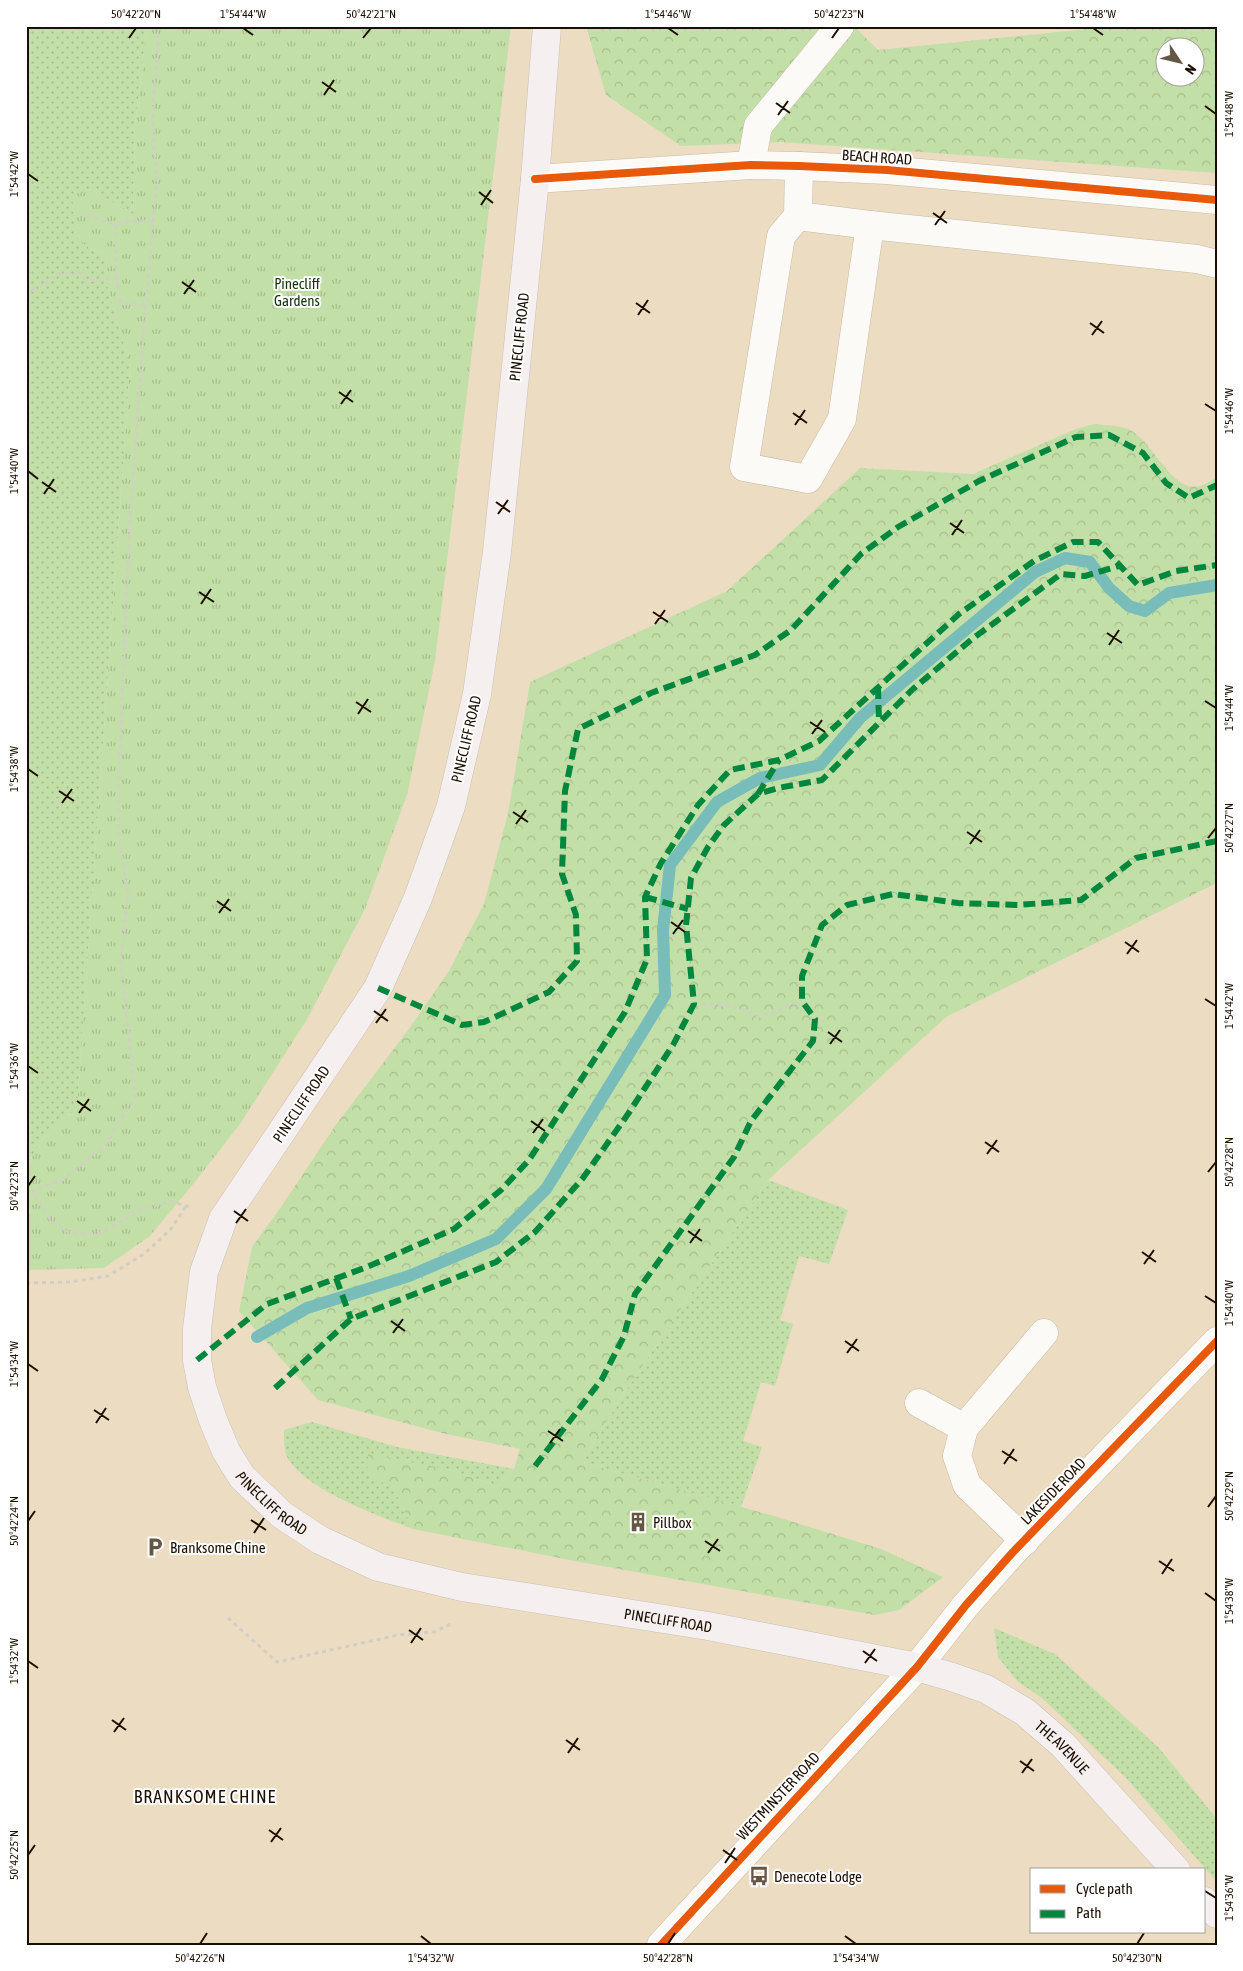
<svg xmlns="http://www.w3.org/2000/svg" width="1243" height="1971" font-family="'Asap Condensed',sans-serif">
<defs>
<pattern id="grass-dots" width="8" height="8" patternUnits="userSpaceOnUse" patternTransform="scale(1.25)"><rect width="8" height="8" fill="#c3dfa8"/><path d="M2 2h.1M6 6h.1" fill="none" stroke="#a7be8f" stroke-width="1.8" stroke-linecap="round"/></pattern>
<pattern id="forest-crowns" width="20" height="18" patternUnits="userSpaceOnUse" patternTransform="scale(1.25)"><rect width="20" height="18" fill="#c3dfa8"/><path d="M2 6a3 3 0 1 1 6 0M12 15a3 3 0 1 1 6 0" fill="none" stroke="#a7be8f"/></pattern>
<pattern id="park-tufts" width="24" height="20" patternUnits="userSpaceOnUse" patternTransform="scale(1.25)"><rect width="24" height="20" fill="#c3dfa8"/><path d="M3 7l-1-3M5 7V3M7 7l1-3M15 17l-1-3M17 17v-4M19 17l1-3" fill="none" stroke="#a7be8f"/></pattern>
</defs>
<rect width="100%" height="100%" fill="#ecdcc2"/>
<g fill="url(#grass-dots)">
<polygon points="26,26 147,26 135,125 133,215 94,191 90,249 106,255 107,284 130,366 77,1108 44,1137 31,1158 26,1184"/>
<polygon points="768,1180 848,1210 829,1264 799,1256 780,1320 793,1324 775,1386 761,1382 743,1441 762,1447 741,1507 582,1462 624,1393"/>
<path d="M312,1422L397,1447L514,1469L498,1486L447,1469L368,1473L394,1489L413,1529C379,1516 305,1490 287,1457C284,1450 284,1438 284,1430Z"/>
<polygon points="994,1628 1055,1654 1158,1747 1217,1819 1217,1882 1126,1778 1042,1698 1017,1681 998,1657"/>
</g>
<g fill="url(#forest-crowns)" fill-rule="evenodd">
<path d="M586,26H854L878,50L1117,26H1217V173L780,142L681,146L606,95ZM1166,48H1196V78H1166Z"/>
<path d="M1094,424C1104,425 1118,425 1128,429C1153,439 1171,494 1200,486C1205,485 1212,480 1217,477V883L946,1017L768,1180L624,1393L582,1462L774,1516L881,1549L943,1577L899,1610L875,1615L580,1562L413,1529L394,1489L367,1473L368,1454L447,1469L498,1486L514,1469L520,1449L446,1434L318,1400L239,1311L252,1247L281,1207L335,1126L406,1033L449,971L484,904L508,813L530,682L727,591L860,468L973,474L1076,429Z"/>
</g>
<path fill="url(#park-tufts)" d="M147,26H511L435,661L407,795L365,909L306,1021L240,1124L194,1183L150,1236L104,1268L26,1270V1219L30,1212C24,1185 26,1158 44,1137C54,1126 67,1118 77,1108L130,366L107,284L106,255L90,249L75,236L72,194L94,191L133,214L135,125Z"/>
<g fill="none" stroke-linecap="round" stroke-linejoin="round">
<polyline stroke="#78bdb9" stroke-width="12" points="257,1337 307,1308 409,1276 496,1239 546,1189 665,995 663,930 670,865 717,802 760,778 820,765 860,718 1035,572 1065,558 1090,562 1109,588 1129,606 1145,611 1169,593 1217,585"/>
<defs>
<g id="minor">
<polyline points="751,165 758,126 840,26"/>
<polyline points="535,179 751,165 799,166 887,170 1217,200"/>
<polyline points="798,216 870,225 842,419 808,479 744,467 781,236 798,216 799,166"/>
<polyline points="870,225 1197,259 1217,264"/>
<polyline points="919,1403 964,1428 957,1456 967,1485 1025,1541"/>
<polyline points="964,1428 1044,1333"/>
<polyline points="661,1945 917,1667 966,1605 1013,1552 1217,1341"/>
</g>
<g id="major">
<path id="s1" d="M547,26L535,179L497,552L477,694L451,806L418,898L378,988L223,1219L204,1272L197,1329V1360L202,1387L213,1420L226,1451L242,1477L282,1515L320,1540L378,1567L462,1587L708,1626L917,1667L952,1677L986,1689L1025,1712L1063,1745L1176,1870"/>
<polyline points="1204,1901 1217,1914"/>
</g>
</defs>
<use href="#minor" stroke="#c8baa3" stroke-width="29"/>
<use href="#major" stroke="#cac2b6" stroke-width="29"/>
<g stroke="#d2cec5" stroke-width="3" stroke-dasharray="4 4" stroke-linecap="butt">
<polyline points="159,26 152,126 157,176 143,338 129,535 118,794 119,842 128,891 121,960 135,1097 104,1147 62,1180 32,1191 51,1221 70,1233 101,1233 140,1210 171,1201 189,1207"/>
<polyline points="87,215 115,225 128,221 153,221"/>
<polyline points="115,225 116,278"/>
<polyline points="26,297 28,293 60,274 83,271 85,281 116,278 121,304 146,304"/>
<path d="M694,1004C717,1005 739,1004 758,1017L802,1001"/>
<polyline points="26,1283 71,1282 108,1276 144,1254 171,1229 186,1206"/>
<polyline points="228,1618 277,1662 398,1635 434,1632 453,1623"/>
</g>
<use href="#minor" stroke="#fcfaf6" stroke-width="28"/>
<use href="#major" stroke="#f5eff0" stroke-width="28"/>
<g stroke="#00873e" stroke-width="6" stroke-dasharray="12 6" stroke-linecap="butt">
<polyline points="878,687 879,721"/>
<polyline points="758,794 779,760"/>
<polyline points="645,897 688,909"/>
<polyline points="378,988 462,1025 484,1022 549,992 577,961 576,915 562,874 565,791 578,729 651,693 755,655 791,630 861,554 898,527 979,481 1076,437 1109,435 1143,453 1166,483 1189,498 1217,485"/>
<polyline points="336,1278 351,1319"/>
<polyline points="197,1360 267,1304 367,1267 454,1229 501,1190 529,1160 625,1012 647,959 645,897 661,863 698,805 730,770 779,760 819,741 959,614 1034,561 1073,542 1098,542 1138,585 1176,571 1217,565"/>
<polyline points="275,1388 351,1319 496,1262 535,1232 583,1178 628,1114 673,1045 694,1004 686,925 691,878 708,847 724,825 758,794 778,788 822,780 913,689 972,639 1061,574 1085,576 1119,566"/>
<polyline points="535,1466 602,1379 624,1336 635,1294 734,1157 751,1121 813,1041 815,1019 802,1001 802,976 822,925 847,905 893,894 958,903 1018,905 1081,900 1136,858 1217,841"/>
</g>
<defs>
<g id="cycleway">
<polyline points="535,179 751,165 799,166 887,170 1217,200"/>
<polyline points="661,1945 917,1667 966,1605 1013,1552 1217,1341"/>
</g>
</defs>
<use href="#cycleway" stroke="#fff" stroke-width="11"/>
<use href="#cycleway" stroke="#e8590c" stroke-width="8"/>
</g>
<path fill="none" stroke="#1c0f00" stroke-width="2" d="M243,28L253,35M668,28L678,35M1093,28L1103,35M129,38L136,28M363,38L371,28M832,38L839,28M322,82L336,92M324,95L334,80M776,103L790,113M1205,106L1216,114M778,115L788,101M28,174L38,181M479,192L493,203M481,205L491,190M933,213L947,223M935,225L945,211M182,282L196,292M184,294L194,280M636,303L650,313M638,315L648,300M1090,323L1104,333M1092,335L1102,321M339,392L353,402M341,404L351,390M1205,404L1216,411M793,413L807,423M795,425L805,410M28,471L38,479M42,482L56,492M44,494L54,479M496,502L510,512M498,514L508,500M950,523L964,533M952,535L962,520M199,592L214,602M201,604L211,589M653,612L668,622M655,624L665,610M1107,633L1122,643M1109,645L1119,630M1205,701L1216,708M356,702L371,712M358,714L368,699M810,722L825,732M812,734L822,720M28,769L38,776M59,791L74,801M62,803L72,789M513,812L528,822M516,824L526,810M967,832L982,842M1208,838L1216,828M970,844L980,830M217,901L231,911M219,913L229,899M671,922L685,932M673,934L683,920M1125,942L1139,952M1127,954L1137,940M1205,999L1216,1006M374,1011L388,1021M376,1023L386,1009M828,1032L842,1042M830,1044L840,1030M28,1066L38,1073M77,1101L91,1111M79,1113L89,1099M531,1121L545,1131M533,1133L543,1119M985,1142L999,1152M987,1154L997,1140M1208,1172L1216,1162M28,1186L35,1176M234,1211L248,1221M236,1223L246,1209M688,1231L702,1241M690,1243L700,1229M1142,1252L1156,1262M1144,1264L1154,1250M1205,1296L1216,1303M391,1321L405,1331M393,1333L403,1319M845,1341L859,1351M847,1353L857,1339M28,1364L38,1371M94,1410L109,1420M96,1423L106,1408M548,1431L563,1441M550,1443L560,1429M1002,1451L1017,1461M1004,1464L1014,1449M1208,1507L1216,1496M251,1520L266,1530M28,1521L35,1511M254,1533L264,1518M705,1541L720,1551M708,1553L718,1539M1159,1561L1174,1571M1162,1574L1172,1559M1205,1593L1216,1601M409,1630L423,1640M411,1643L421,1628M863,1651L877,1661M28,1661L38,1668M865,1663L875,1649M112,1720L126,1730M114,1732L124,1718M566,1740L580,1750M568,1753L578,1738M1020,1761L1034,1771M1022,1773L1032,1759M269,1830L283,1840M271,1842L281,1828M723,1850L737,1860M28,1855L35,1845M725,1863L735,1848M1205,1891L1216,1898M421,1936L431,1944M845,1936L856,1944M200,1944L207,1933M668,1944L675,1933M1137,1944L1144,1933"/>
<defs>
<symbol id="building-bare" viewBox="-9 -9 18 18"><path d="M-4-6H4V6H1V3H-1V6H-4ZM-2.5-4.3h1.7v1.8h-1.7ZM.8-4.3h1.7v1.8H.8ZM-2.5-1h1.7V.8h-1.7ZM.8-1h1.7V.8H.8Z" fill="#655744" stroke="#fff" stroke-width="2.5" paint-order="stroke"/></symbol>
<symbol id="parking-bare" viewBox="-9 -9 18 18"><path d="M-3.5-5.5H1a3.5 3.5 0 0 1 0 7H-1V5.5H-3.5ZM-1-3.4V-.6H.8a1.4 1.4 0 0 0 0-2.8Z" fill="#655744" stroke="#fff" stroke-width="2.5" paint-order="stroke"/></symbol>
<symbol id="bus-bare" viewBox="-9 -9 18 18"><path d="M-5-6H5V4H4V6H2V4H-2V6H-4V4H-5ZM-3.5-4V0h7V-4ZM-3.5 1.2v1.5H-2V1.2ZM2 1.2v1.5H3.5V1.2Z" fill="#655744" stroke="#fff" stroke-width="2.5" paint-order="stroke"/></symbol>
</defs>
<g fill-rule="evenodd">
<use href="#building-bare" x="624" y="1508" width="28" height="28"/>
<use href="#parking-bare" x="141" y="1533" width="28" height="28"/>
<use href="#bus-bare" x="745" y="1862" width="28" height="28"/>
</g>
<g text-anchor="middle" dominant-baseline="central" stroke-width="4" stroke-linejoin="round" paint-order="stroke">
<g font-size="15" fill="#1c0f00" stroke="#fff">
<text transform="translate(877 157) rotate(4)">BEACH ROAD</text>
<text transform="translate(519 337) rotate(-84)">PINECLIFF ROAD</text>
<text transform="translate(466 739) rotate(-77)">PINECLIFF ROAD</text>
<text transform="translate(301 1104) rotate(-56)">PINECLIFF ROAD</text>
<text transform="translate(1053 1491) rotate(-46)">LAKESIDE ROAD</text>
<text stroke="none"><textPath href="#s1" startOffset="1572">PINECLIFF ROAD</textPath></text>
<text stroke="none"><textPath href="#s1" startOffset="1992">PINECLIFF ROAD</textPath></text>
<text stroke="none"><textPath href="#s1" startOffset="2414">THE AVENUE</textPath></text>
<text transform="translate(778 1796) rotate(-47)">WESTMINSTER ROAD</text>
</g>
<g font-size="15" fill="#13330b" stroke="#fff">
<text x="297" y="283">Pinecliff<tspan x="297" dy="17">Gardens</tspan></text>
</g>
<g font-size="15" fill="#1c0f00" stroke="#fff" text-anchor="start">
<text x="653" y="1522">Pillbox</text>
<text x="170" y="1547">Branksome Chine</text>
<text x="774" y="1876">Denecote Lodge</text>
</g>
<g font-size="18" letter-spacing="1" fill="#1c0f00" stroke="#fff">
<text x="205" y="1796">BRANKSOME CHINE</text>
</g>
</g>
<rect width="1243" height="1971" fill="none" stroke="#ffffff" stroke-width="55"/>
<rect x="1030" y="1868" width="175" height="65" fill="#ffffff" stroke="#a49f99"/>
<rect x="1040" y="1885" width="25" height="8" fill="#e8590c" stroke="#a49f99"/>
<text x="1076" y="1894" font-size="15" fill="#1c0f00">Cycle path</text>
<rect x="1040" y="1910" width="25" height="8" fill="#00873e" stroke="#a49f99"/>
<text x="1076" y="1918" font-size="15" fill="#1c0f00">Path</text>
<g transform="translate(1180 62) rotate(125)"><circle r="24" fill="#ffffff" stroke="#a49f99"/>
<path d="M0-4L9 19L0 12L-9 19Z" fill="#655744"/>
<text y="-8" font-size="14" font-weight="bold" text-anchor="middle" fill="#1c0f00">N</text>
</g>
<rect x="28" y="28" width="1188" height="1916" fill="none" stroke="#1c0f00" stroke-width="2"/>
<g font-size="12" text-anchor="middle" fill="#1c0f00">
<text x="136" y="18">50°42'20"N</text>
<text x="243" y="18">1°54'44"W</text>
<text x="371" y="18">50°42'21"N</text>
<text x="668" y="18">1°54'46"W</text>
<text x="839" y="18">50°42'23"N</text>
<text x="1093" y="18">1°54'48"W</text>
<text transform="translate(1229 114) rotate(-90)" y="4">1°54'48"W</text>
<text transform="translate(14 174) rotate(-90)" y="4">1°54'42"W</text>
<text transform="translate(1229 411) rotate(-90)" y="4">1°54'46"W</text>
<text transform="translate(14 471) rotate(-90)" y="4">1°54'40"W</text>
<text transform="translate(1229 708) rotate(-90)" y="4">1°54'44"W</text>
<text transform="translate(14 769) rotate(-90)" y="4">1°54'38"W</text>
<text transform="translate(1229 828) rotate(-90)" y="4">50°42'27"N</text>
<text transform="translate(1229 1006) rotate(-90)" y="4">1°54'42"W</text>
<text transform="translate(14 1066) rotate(-90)" y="4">1°54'36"W</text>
<text transform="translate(1229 1162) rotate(-90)" y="4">50°42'28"N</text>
<text transform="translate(14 1186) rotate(-90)" y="4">50°42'23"N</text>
<text transform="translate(1229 1303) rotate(-90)" y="4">1°54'40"W</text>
<text transform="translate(14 1364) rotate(-90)" y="4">1°54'34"W</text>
<text transform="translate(1229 1496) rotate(-90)" y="4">50°42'29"N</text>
<text transform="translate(14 1521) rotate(-90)" y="4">50°42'24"N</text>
<text transform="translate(1229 1601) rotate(-90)" y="4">1°54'38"W</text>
<text transform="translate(14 1661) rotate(-90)" y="4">1°54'32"W</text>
<text transform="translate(14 1855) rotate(-90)" y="4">50°42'25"N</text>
<text transform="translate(1229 1898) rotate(-90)" y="4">1°54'36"W</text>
<text x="200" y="1962">50°42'26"N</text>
<text x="431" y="1962">1°54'32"W</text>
<text x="668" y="1962">50°42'28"N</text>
<text x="856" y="1962">1°54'34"W</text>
<text x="1137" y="1962">50°42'30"N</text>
</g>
</svg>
